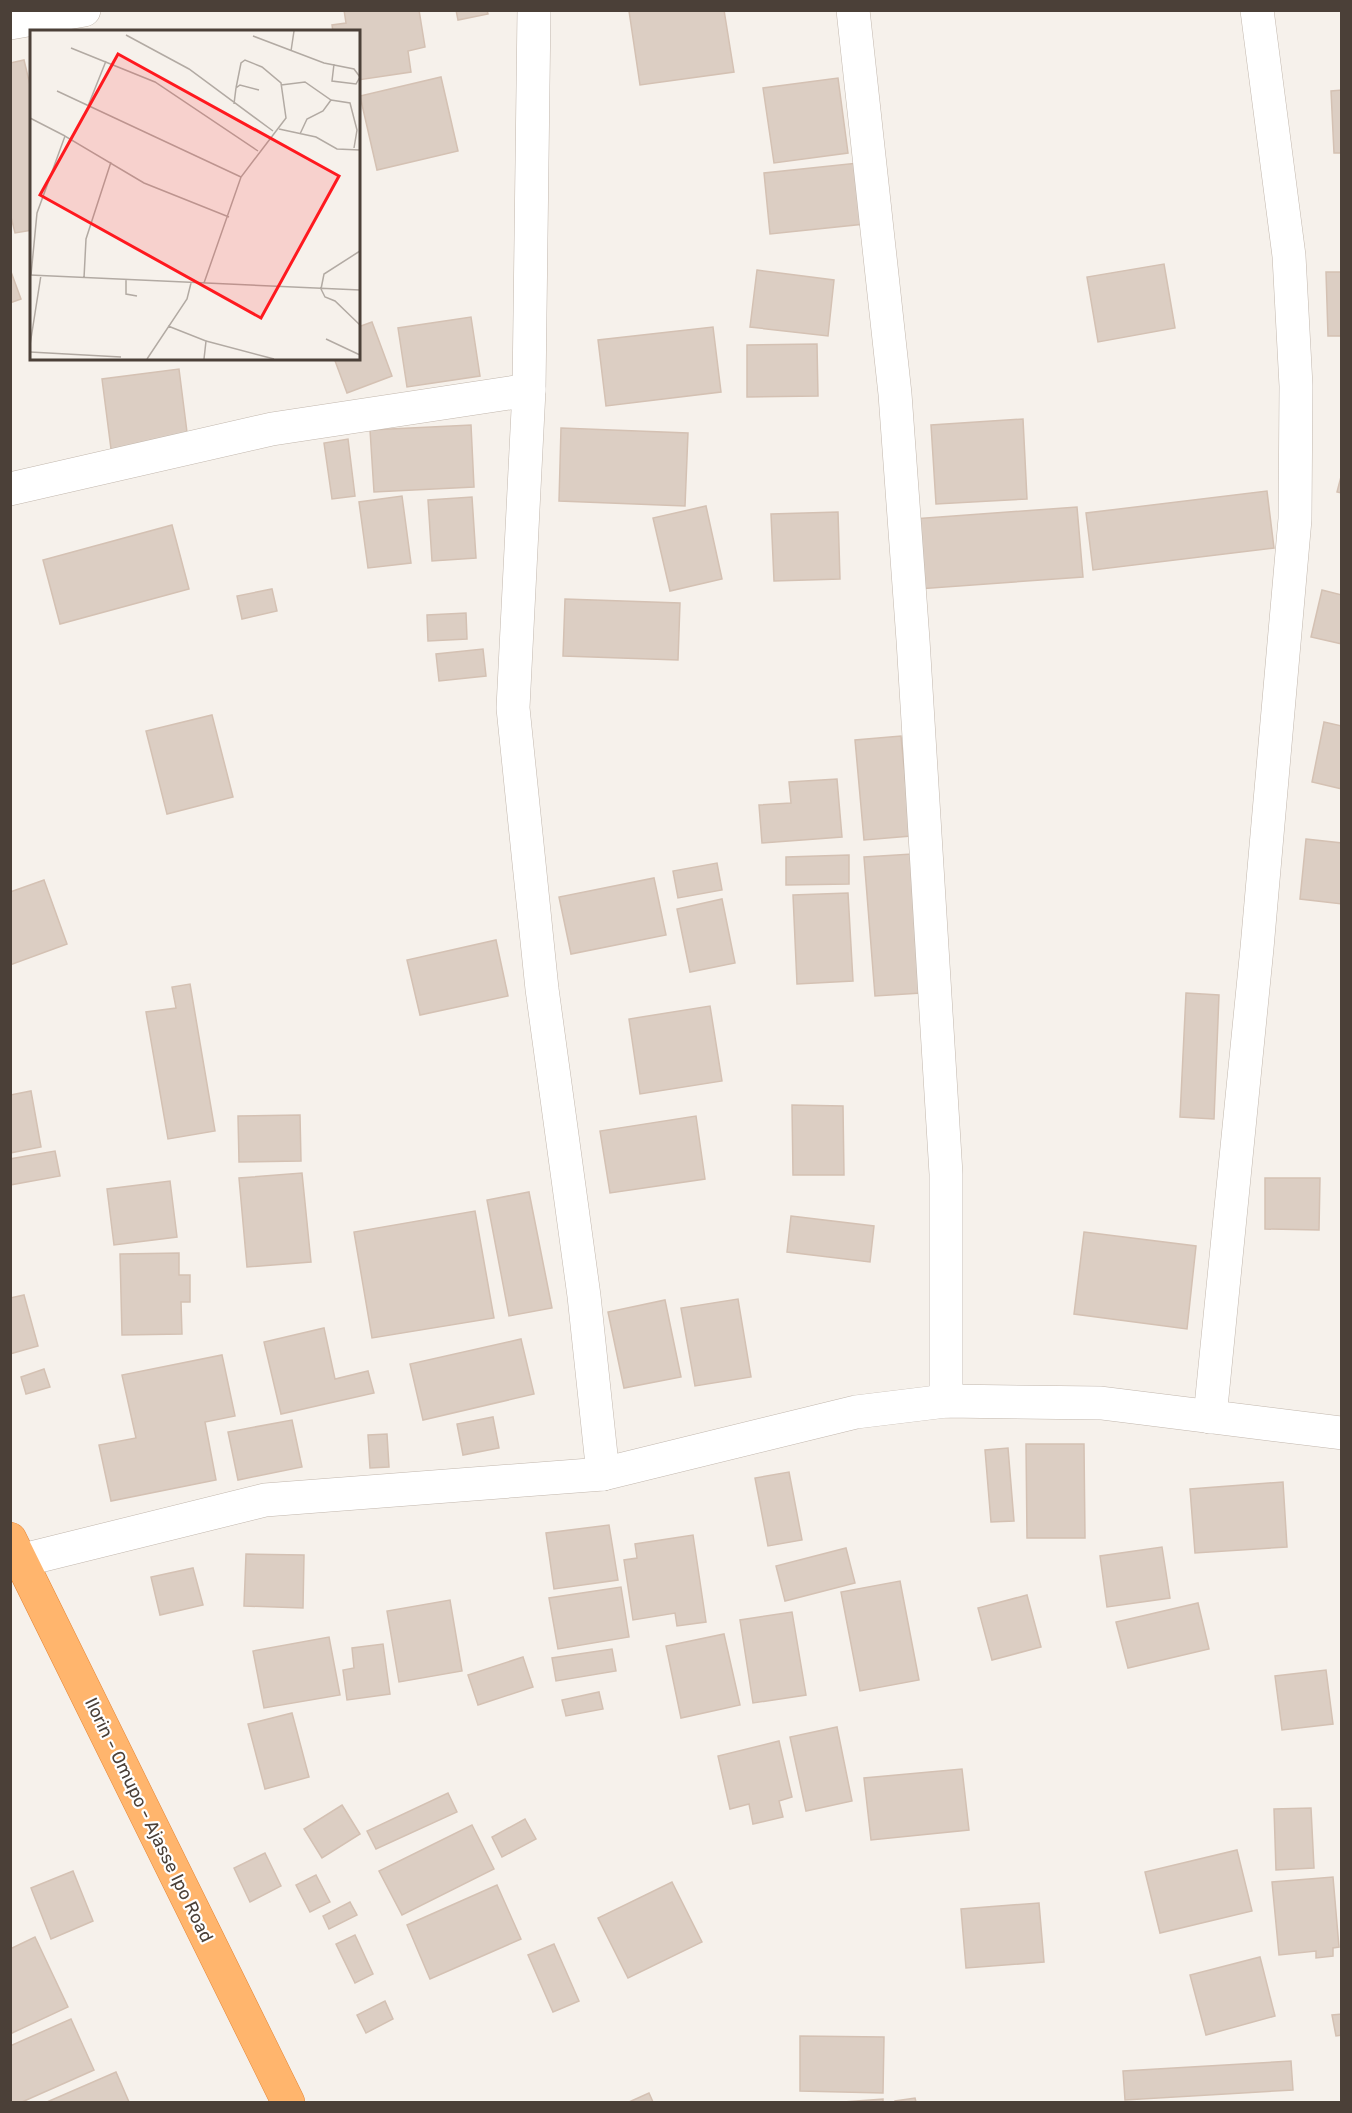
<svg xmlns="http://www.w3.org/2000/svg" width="1352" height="2113" font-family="Rubik,sans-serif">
<rect width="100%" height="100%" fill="#f6f1eb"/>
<g fill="#dccec3" stroke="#d4c1b3" stroke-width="1.5">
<polygon points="344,10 419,10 425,47 408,51 411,72 358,80 358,32 333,32 332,25 346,23"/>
<polygon points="456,10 487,10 488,14 458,20"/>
<polygon points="724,10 734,72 640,85 629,11"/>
<polygon points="24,60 32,93 32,230 15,233 10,213 10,63"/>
<polygon points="441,77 458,151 377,170 360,96"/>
<polygon points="838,78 848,153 774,163 763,88"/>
<polygon points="1342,90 1342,153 1334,153 1331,91"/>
<polygon points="858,163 865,224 770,234 764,173"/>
<polygon points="1164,264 1175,328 1098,342 1087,277"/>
<polygon points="10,269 21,299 10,303"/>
<polygon points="757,270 834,280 828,336 750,327"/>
<polygon points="1326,272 1342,272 1342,336 1328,336"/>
<polygon points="471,317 480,376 407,387 398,328"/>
<polygon points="372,322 392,376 347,393 334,358 358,358 358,327"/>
<polygon points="713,327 721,392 606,406 598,340"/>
<polygon points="817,344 818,396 747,397 747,345"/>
<polygon points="179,369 188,440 111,449 102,379"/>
<polygon points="1023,419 1027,499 936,504 931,425"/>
<polygon points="471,425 474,487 374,492 370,430"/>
<polygon points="561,428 688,433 685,506 559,501"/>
<polygon points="348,439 355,496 332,499 324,443"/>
<polygon points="1342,473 1342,493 1337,492"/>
<polygon points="1267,491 1274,548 1093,570 1086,513"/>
<polygon points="402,496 411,563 368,568 359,502"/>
<polygon points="472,497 476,558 432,561 428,500"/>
<polygon points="706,506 722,579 670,591 653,518"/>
<polygon points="1077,507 1083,577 918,589 913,519"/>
<polygon points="838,512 840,579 774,581 771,514"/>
<polygon points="172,525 189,589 60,624 43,560"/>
<polygon points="272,589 277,611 242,619 237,596"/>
<polygon points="1322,590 1342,595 1342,644 1311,637"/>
<polygon points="565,599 680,603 678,660 563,656"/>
<polygon points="466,613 467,639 428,641 427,615"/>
<polygon points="483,649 486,676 439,681 436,654"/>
<polygon points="212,715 233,797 167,814 146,731"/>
<polygon points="1324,722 1342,726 1342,789 1312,782"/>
<polygon points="901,736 911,836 864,840 855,740"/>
<polygon points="837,779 842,837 762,843 759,805 791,803 789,782"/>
<polygon points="1306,839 1342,843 1342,904 1300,899"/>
<polygon points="912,854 921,993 875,996 864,857"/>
<polygon points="849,855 849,884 786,885 786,857"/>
<polygon points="717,863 722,890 678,898 673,871"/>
<polygon points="654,878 666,935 571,954 559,897"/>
<polygon points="44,880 67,944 10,965 10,892"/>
<polygon points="848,893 853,981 797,984 793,895"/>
<polygon points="722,899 735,963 690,972 677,909"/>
<polygon points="496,940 508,996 420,1015 407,960"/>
<polygon points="190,984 215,1131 168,1139 146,1012 176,1008 172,987"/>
<polygon points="1186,993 1219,995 1214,1119 1180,1117"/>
<polygon points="710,1006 722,1081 640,1094 629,1019"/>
<polygon points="31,1091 41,1147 10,1153 10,1095"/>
<polygon points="792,1105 843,1106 844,1175 793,1175"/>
<polygon points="300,1115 301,1161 239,1162 238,1116"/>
<polygon points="696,1116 705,1179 610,1193 600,1131"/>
<polygon points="55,1151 60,1176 10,1185 10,1159"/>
<polygon points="302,1173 311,1262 247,1267 239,1178"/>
<polygon points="1265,1178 1320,1178 1319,1230 1265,1229"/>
<polygon points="170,1181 177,1237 114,1245 107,1189"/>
<polygon points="529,1192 552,1308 509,1316 487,1200"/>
<polygon points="475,1211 494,1318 372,1338 354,1232"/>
<polygon points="791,1216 874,1226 870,1262 787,1252"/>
<polygon points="1084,1232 1196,1246 1187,1329 1074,1314"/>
<polygon points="179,1253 179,1275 190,1275 190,1302 181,1302 182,1334 122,1335 120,1254"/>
<polygon points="24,1295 38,1346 10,1354 10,1298"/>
<polygon points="738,1299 751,1377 695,1386 681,1308"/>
<polygon points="665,1300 681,1377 624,1388 608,1312"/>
<polygon points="324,1328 335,1379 368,1371 374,1393 281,1414 264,1342"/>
<polygon points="521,1339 534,1394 423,1420 410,1364"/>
<polygon points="222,1355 235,1416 205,1422 216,1480 111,1501 99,1445 136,1438 122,1375"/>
<polygon points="44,1369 50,1387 26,1394 21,1377"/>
<polygon points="493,1417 499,1448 463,1455 457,1424"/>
<polygon points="292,1420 302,1467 238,1480 228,1432"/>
<polygon points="387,1434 389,1467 370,1468 368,1435"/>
<polygon points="1026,1444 1084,1444 1085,1538 1027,1538"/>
<polygon points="1008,1448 1014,1521 991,1522 985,1450"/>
<polygon points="789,1472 802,1540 768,1546 755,1478"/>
<polygon points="1283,1482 1287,1547 1195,1553 1190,1489"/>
<polygon points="609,1525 618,1580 554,1589 546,1533"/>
<polygon points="693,1535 706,1622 677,1626 675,1613 633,1620 624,1560 637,1558 635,1544"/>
<polygon points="1162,1547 1170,1598 1107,1607 1100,1556"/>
<polygon points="846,1548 855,1583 785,1601 776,1566"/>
<polygon points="246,1554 304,1555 303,1608 244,1606"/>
<polygon points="193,1568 203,1605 160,1615 151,1577"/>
<polygon points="900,1581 919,1680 860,1691 841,1592"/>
<polygon points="621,1587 629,1637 558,1649 549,1598"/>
<polygon points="1027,1595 1041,1647 992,1660 978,1608"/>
<polygon points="450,1600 462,1671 399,1682 387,1611"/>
<polygon points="1198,1603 1209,1649 1128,1668 1116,1622"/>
<polygon points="792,1612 806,1695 753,1703 740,1620"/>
<polygon points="724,1634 740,1705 681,1718 666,1646"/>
<polygon points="329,1637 340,1695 264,1708 253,1651"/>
<polygon points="383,1644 390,1694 347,1700 343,1670 354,1668 352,1648"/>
<polygon points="612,1649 616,1671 556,1681 552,1658"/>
<polygon points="523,1657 533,1687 478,1705 468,1675"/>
<polygon points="1326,1670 1333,1724 1282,1730 1275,1676"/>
<polygon points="599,1692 603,1709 566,1716 562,1700"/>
<polygon points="292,1713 309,1777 265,1789 248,1724"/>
<polygon points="837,1727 852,1801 806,1811 790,1737"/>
<polygon points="779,1741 792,1797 779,1801 783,1817 753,1824 749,1804 730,1809 718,1756"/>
<polygon points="962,1769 969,1830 871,1840 864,1778"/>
<polygon points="448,1793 457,1812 376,1849 367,1831"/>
<polygon points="342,1805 360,1834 322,1858 304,1829"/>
<polygon points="1311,1808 1314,1868 1276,1870 1274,1809"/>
<polygon points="525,1819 536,1839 502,1857 492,1837"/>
<polygon points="472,1825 494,1869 402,1915 379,1871"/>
<polygon points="1237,1850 1252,1911 1160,1933 1145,1872"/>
<polygon points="265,1853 281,1886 250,1902 234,1868"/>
<polygon points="73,1871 93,1921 51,1939 31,1888"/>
<polygon points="316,1875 330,1902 310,1912 296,1885"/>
<polygon points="1333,1877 1339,1947 1333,1948 1333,1956 1316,1958 1316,1951 1279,1955 1272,1882"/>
<polygon points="672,1882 702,1942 628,1978 598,1918"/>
<polygon points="497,1885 521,1939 430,1979 407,1925"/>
<polygon points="350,1902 357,1915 329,1929 323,1916"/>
<polygon points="1039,1903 1044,1962 966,1968 961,1909"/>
<polygon points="355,1935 373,1974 355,1983 336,1944"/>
<polygon points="35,1937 68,2007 10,2034 10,1949"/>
<polygon points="554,1944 579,2001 553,2012 528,1955"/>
<polygon points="1260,1957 1275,2016 1206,2035 1190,1975"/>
<polygon points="385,2001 393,2019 366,2033 357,2015"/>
<polygon points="1342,2014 1342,2035 1336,2036 1332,2015"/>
<polygon points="71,2019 94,2070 22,2102 10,2102 10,2046"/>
<polygon points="800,2036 884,2037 883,2093 800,2091"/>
<polygon points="1291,2061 1293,2090 1125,2100 1123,2071"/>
<polygon points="116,2072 129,2102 47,2102"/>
<polygon points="649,2093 653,2102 629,2102"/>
<polygon points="915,2098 916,2102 895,2102 895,2101"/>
<polygon points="883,2099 883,2102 843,2102"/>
</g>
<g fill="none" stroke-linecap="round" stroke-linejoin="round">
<defs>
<g id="minor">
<polyline points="534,10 529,390 513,708 542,989 584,1296 603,1474"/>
<polyline points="853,10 895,394 913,640 946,1174 946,1401"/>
<polyline points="10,23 84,10"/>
<polyline points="10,489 272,429 529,390"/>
<polyline points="1210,1417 1257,948 1295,519 1296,386 1289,256 1257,10"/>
<polyline points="23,1560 265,1500 603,1474 856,1412 946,1401 1101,1403 1342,1433"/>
</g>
<polyline id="highway" points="10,1539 288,2102"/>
</defs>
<use href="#minor" stroke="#c2b7ad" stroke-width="34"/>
<use href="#highway" stroke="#e58636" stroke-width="34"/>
<use href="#minor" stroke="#fff" stroke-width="33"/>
<use href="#highway" stroke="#ffb56d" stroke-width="33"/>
</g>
<g text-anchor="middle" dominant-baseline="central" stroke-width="4.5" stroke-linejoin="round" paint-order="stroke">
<g font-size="18" fill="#4b4038" stroke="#fff">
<text transform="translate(149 1820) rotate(64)">Ilorin - Omupo - Ajasse Ipo Road</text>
</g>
</g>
<g transform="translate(30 30)">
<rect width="330" height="330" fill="#f6f1eb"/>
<path fill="none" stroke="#b2aaa3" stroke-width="1.5" d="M96,5L159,39L243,101M223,6L294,33L324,39L330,47M41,18L125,52L228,121M261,21L264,1M304,34L302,51L326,54L330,47M251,55L275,52L301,70L320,73L327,100L324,118M27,61L211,147M204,74L206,58L210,55L229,60M58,76L76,31M0,88L35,106M249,99L286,107L307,119L330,120M270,104L277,89L293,81L301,70M330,221L294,244L291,259L295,267L305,271L330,295M0,245L330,260M1,245L7,183L35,106L114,153L199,187M54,248L56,209L81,132M96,250V264L107,266M174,253L211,147L256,88L251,53L232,37L215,30L211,33L206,58M138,296L176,311L174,329M296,309L330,325M176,311L244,329M0,315L11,245M0,322L91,327M117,329L157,269L161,253"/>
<path fill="#ff191f" fill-opacity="0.15" stroke="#ff191f" stroke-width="3" d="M88,24L309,146L231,288L10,165Z"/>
<rect width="330" height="330" fill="none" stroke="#4b4038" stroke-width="3"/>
</g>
<rect width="1352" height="2113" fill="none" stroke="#4b4038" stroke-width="24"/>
</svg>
